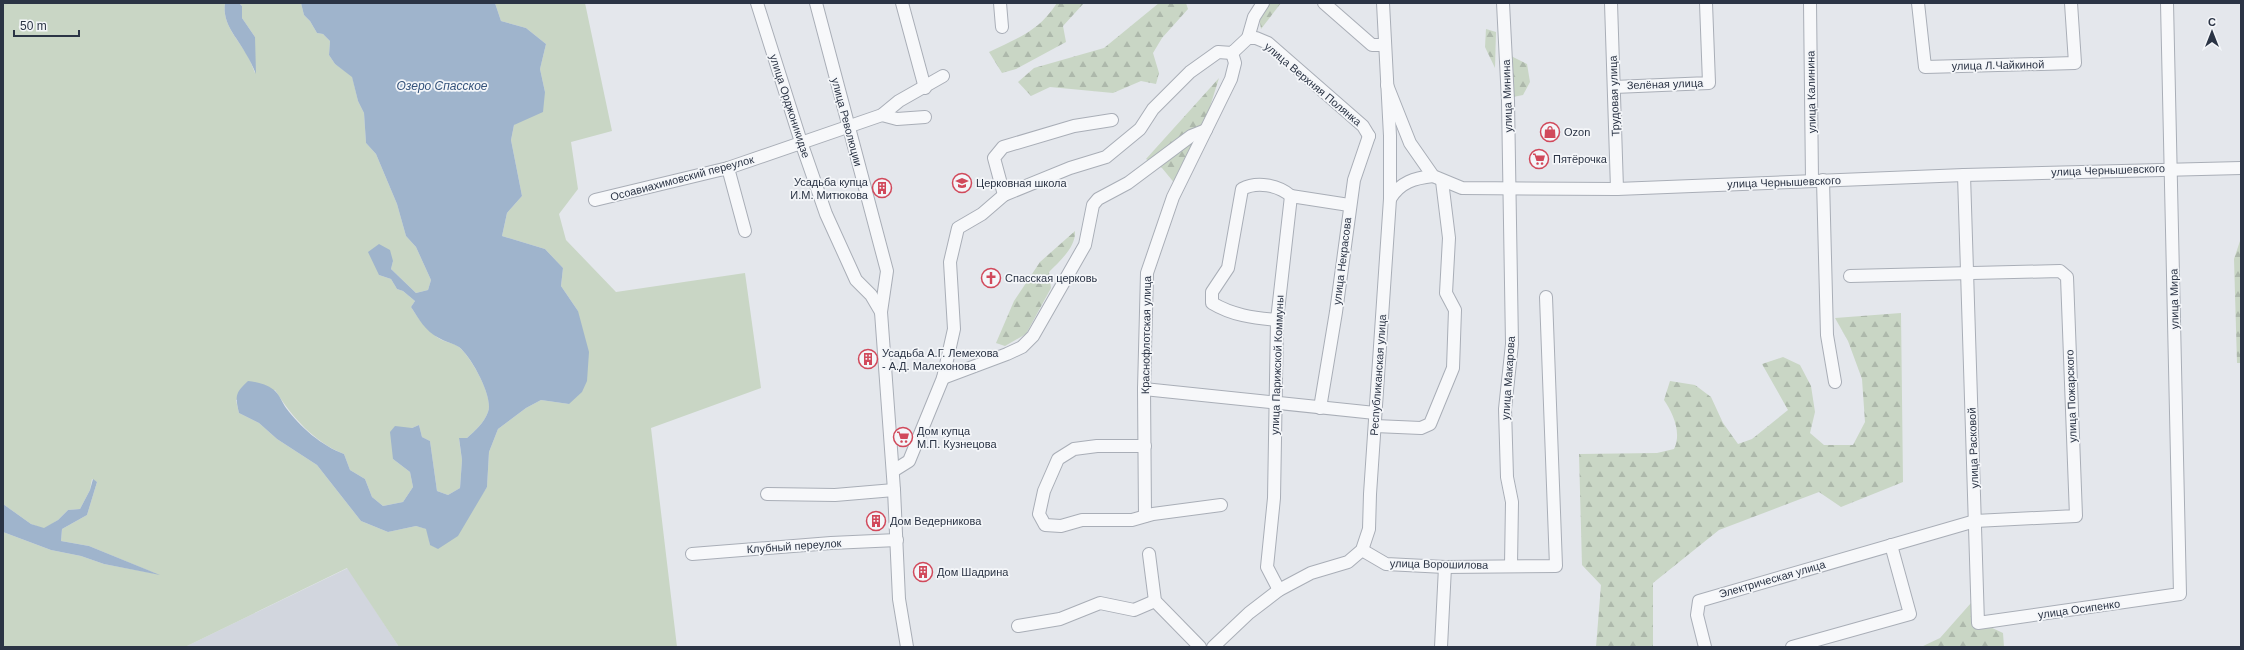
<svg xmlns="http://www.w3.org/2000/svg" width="2244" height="650" font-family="Helvetica,sans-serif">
<defs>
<pattern id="forest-firs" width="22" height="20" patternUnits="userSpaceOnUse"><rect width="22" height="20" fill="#c9d6c5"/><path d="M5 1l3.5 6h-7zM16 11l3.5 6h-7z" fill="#adb8ab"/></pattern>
</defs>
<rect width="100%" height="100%" fill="#e4e7ec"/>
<polygon fill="#d2d6de" points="348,568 399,647 185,647"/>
<path fill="#c9d6c5" d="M3,3H225C222,23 236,37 246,53C250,59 252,66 255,73V37L242,18V6L239,3H301L304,15L310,21L317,33L323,34L330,41L329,55L335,64L352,76L358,101L364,113L366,143L376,154L397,204L406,236L416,247L431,280L428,290L416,293L391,269L393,261L379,275L391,279L397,289L403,291L415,301L411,307C417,317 429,333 440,339C445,342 454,343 459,347C471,357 494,397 488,412C484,423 475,431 467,438L459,439L462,460L460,488L448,495L437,491L430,441L422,437L419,425L412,428L393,459L410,472L413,487L403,502L383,506L372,497L365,479L350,470L344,454C314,442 292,417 275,390L236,400L239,413L259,423L277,439L317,465L361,521L388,532L416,526L427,529L430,545L473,508L487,487L489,452L498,429L526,408L541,400L569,404L578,311L561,286L563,268L545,249L502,236L507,213L522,196L511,140L514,125L545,92L540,69L546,44L526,28L501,21L495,3H585L612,131L571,142L578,189L559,214L566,240L616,292L745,273L761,388L651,428L677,647H399L347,568L185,647H3V532L51,550L81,556L104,564L157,574L89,546L61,541L62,529L87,515L97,482L92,479L90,490L80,509L68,510L58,520L44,529L31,524L3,504Z"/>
<g fill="url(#forest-firs)">
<path d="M1057,3H1084L1063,26L1066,42L1016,69L1002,73L989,52C1019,37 1038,32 1057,3Z"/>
<polygon points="1159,3 1186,3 1188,9 1162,38 1153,53 1159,73 1156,84 1141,81 1113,93 1050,87 1031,96 1018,82 1034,68 1104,48"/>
<polygon points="1258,3 1281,3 1261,29 1257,4"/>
<polygon points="1486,29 1496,32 1495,68 1485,47"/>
<polygon points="1511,56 1527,64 1530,82 1523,95 1513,97"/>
<polygon points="1219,78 1204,126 1176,185 1162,168 1146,159"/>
<path d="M1075,231C1076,247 1060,261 1049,272L1051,288L1026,334L1005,346L996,343L1014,301L1040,262Z"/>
<polygon points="2241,238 2241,363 2237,363 2234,259"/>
<path d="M1901,313L1903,482L1841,507L1819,492L1719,530L1653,583V647H1596L1601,585L1582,565L1579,454L1657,453L1674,449C1682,433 1673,413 1664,400L1670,381L1695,385L1711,397L1723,423L1738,444L1752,439L1788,410L1762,364L1783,357L1800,365L1811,386L1815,412L1810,433L1824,445H1853L1865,422L1862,379L1848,341L1835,318Z"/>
<polygon points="1971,603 1972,626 1988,626 2003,633 2004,647 1921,647 1940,638"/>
</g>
<g fill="#9fb4cc">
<path d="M225,3H239L242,6V18L255,37L256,74C253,67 250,60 246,54C237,37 222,24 225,3Z"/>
<path d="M301,3H495L501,21L526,28L546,44L540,69L545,92L543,112L514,125L511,140L522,196L507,213L502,236L545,249L563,268L561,286L578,311L589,352L587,381L582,392L569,404L541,400L526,408L498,429L489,452L487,487L458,536L438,549L430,545L426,529L416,526L388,532L361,521L317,465L277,439L259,423L239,413C235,396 235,393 248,381C257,382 266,384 274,390C279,394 282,402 286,408C300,427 322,446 344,454L350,470L365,479L372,497L383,506L403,502L413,487L410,472L393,459L390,432L395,426L412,428L419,425L422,437L430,441L437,491L448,495L460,488L462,460L459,438H467C475,431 484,423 488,412C494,398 471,356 459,347C453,343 445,342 439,338C425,331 419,319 411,307L415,301L403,291L397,289L391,279L379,275L368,252L379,244L390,250L393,261L391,269L416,293L428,290L431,280L416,247L406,236L397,204L376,154L366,143L364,113L358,101L352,77L335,64L329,55L330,41L323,34L317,33L310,21L304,15Z"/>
<polygon points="93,479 97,482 87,515 62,529 61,541 89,546 160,575 104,564 81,556 51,550 3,532 3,504 31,524 44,528 58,520 68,510 80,509 90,490"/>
</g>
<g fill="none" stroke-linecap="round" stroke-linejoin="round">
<defs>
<g id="minor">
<polyline points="757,3 801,142 826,214 856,280 871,295 881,312"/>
<polyline points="816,3 887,271 881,312 894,490 899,599 907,647"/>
<polyline points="902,3 925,88"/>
<polyline points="1000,3 1002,27"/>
<polyline points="1324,3 1372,45 1385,45"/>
<polyline points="1503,3 1508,101 1512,344 1505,409 1507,477 1512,502 1511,565"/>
<polyline points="1611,3 1617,189"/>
<polyline points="1810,3 1812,180"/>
<polyline points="1918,3 1925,67 2075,63 2071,3"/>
<polyline points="1248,38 1254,17 1263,3"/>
<polyline points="1387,85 1410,143 1433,176 1462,188 1617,189 1964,175 2241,168"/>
<polyline points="1614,87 1709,83 1706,3"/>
<polyline points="882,115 897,119 925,117"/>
<polyline points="728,168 745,231"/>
<polyline points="1964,175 1978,623 2180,594 2167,3"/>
<polyline points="1823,180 1827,335 1835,382"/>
<polyline points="1004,195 994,158 1003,147 1074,126 1112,120"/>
<path d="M1390,199C1400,182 1415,178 1433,176"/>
<polyline points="595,200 728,168 882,115 899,101 943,76"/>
<path d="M1277,320C1253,318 1232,315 1212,303V292L1228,268L1242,189C1257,181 1278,185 1291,196"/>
<polyline points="943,378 1007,354 1022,347 1033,336 1085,245 1093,205 1098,199 1128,183 1191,136 1206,130"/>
<polyline points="1144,389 1375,413"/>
<polyline points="1320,408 1336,312 1354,180 1369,136"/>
<polyline points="1375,426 1421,428 1430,424 1453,368 1455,310 1446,293 1449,238 1442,181"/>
<polyline points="1145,446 1097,446 1074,449 1058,459 1044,491 1039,514 1045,525 1061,526 1082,520 1132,520 1153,514 1221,505"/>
<polyline points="893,471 909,461 943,378 954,329 950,262 958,228 982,214 1004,195 1070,168 1106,157 1140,129 1153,109 1190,72 1218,52 1232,53 1248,38 1256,38 1268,43 1363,126 1369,136"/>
<polyline points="767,494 835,495 894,490"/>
<polyline points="1145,516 1144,389 1147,273 1173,197 1231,79 1235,63 1232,53"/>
<polyline points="1362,550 1386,564 1445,567 1556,566 1546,297"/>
<polyline points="692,554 831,543 897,540"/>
<polyline points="1149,554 1155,601 1200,647"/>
<polyline points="1279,590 1267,567 1274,498 1277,320 1291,196 1349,205"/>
<polyline points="1018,626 1060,619 1100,603 1134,610 1155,601"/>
<polyline points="1213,647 1249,613 1279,590 1311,573 1348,562 1362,550 1369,529 1370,494 1390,199 1390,136 1383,3"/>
<polyline points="1441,647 1445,567"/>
<polyline points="1705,647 1697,615 1699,601 1975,521 2076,516 2067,277 2060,271 1850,276"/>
<polyline points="1792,647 1910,614 1891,545"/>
</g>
</defs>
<use href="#minor" stroke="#a9aeb7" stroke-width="14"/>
<use href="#minor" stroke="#f7f8fa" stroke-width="12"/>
</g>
<defs>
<symbol id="shop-ring" viewBox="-11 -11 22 22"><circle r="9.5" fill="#f4f6f9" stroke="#d1495b" stroke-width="1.5"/><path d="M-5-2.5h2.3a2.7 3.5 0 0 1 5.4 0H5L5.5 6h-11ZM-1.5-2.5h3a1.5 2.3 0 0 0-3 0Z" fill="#d1495b"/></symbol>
<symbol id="supermarket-ring" viewBox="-11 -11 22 22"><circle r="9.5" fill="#f4f6f9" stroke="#d1495b" stroke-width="1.5"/><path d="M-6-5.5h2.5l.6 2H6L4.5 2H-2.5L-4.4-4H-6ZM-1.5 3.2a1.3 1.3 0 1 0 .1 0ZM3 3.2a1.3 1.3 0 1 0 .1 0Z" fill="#d1495b"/></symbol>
<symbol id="school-ring" viewBox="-11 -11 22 22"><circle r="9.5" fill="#f4f6f9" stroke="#d1495b" stroke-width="1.5"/><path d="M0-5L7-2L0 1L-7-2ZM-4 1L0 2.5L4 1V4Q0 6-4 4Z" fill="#d1495b"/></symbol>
<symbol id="building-ring" viewBox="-11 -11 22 22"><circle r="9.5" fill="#f4f6f9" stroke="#d1495b" stroke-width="1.5"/><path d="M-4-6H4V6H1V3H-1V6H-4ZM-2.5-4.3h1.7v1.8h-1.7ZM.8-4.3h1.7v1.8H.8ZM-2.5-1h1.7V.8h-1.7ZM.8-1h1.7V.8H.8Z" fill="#d1495b"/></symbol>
<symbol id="church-ring" viewBox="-11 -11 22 22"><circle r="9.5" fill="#f4f6f9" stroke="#d1495b" stroke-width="1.5"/><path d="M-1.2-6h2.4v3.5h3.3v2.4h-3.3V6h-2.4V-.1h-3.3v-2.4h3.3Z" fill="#d1495b"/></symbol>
</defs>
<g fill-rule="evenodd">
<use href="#shop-ring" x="1539" y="121" width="22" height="22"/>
<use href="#supermarket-ring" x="1528" y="148" width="22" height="22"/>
<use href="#school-ring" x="951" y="172" width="22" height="22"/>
<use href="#building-ring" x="871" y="177" width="22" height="22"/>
<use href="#church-ring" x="980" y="267" width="22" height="22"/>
<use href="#building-ring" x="857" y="348" width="22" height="22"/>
<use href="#supermarket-ring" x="892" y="426" width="22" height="22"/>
<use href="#building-ring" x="865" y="510" width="22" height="22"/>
<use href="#building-ring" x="912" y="561" width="22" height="22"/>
</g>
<g text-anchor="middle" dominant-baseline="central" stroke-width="3.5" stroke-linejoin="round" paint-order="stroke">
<g font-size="11" fill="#2b3445" stroke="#f4f6f9">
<text transform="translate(1998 65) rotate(-1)">улица Л.Чайкиной</text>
<text transform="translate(1313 84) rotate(40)">улица Верхняя Полянка</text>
<text transform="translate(1665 84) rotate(-2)">Зелёная улица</text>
<text transform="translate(1811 92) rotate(-91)">улица Калинина</text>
<text transform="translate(1507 96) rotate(-92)">улица Минина</text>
<text transform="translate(1614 96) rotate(-92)">Трудовая улица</text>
<text transform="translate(790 106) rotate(72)">улица Орджоникидзе</text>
<text transform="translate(847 122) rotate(75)">улица Революции</text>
<text transform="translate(2108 170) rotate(-2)">улица Чернышевского</text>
<text transform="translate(682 178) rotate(-15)">Осоавиахимовский переулок</text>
<text transform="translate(1784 182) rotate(-2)">улица Чернышевского</text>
<text transform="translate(1342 261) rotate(-83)">улица Некрасова</text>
<text transform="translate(2174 299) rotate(-91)">улица Мира</text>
<text transform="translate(1146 335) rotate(-89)">Краснофлотская улица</text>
<text transform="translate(1277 365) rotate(-88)">улица Парижской Коммуны</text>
<text transform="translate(1378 375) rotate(-86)">Республиканская улица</text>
<text transform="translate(1508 378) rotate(-86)">улица Макарова</text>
<text transform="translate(2071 396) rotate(-92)">улица Пожарского</text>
<text transform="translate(1973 448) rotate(-92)">улица Расковой</text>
<text transform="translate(794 546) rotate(-4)">Клубный переулок</text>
<text transform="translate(1439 564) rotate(1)">улица Ворошилова</text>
<text transform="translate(1772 579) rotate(-16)">Электрическая улица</text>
<text transform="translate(2079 609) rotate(-8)">улица Осипенко</text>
</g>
<g font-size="11" fill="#2b3445" stroke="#f4f6f9" text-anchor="start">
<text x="1564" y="132">Ozon</text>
<text x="1553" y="159">Пятёрочка</text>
<text x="868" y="182" text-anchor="end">Усадьба купца<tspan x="868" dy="13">И.М. Митюкова</tspan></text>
<text x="976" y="183">Церковная школа</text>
<text x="1005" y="278">Спасская церковь</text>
<text x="882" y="353">Усадьба А.Г. Лемехова<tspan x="882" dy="13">- А.Д. Малехонова</tspan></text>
<text x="917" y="431">Дом купца<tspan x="917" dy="13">М.П. Кузнецова</tspan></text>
<text x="890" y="521">Дом Ведерникова</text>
<text x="937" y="572">Дом Шадрина</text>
</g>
<g font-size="12" font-style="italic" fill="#34527a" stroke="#f4f6f9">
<text x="442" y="86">Озеро Спасское</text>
</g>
</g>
<rect width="2244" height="650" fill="none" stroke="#2b3445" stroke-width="8"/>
<g transform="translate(2212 32)" stroke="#f4f6f9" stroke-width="3" paint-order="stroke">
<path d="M0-3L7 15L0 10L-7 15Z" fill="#2b3445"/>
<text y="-6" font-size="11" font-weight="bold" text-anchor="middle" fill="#2b3445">С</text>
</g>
<path d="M14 30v6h65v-6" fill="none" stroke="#2b3445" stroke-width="2"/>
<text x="20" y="30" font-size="12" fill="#2b3445" stroke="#f4f6f9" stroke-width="3" paint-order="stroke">50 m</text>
</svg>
